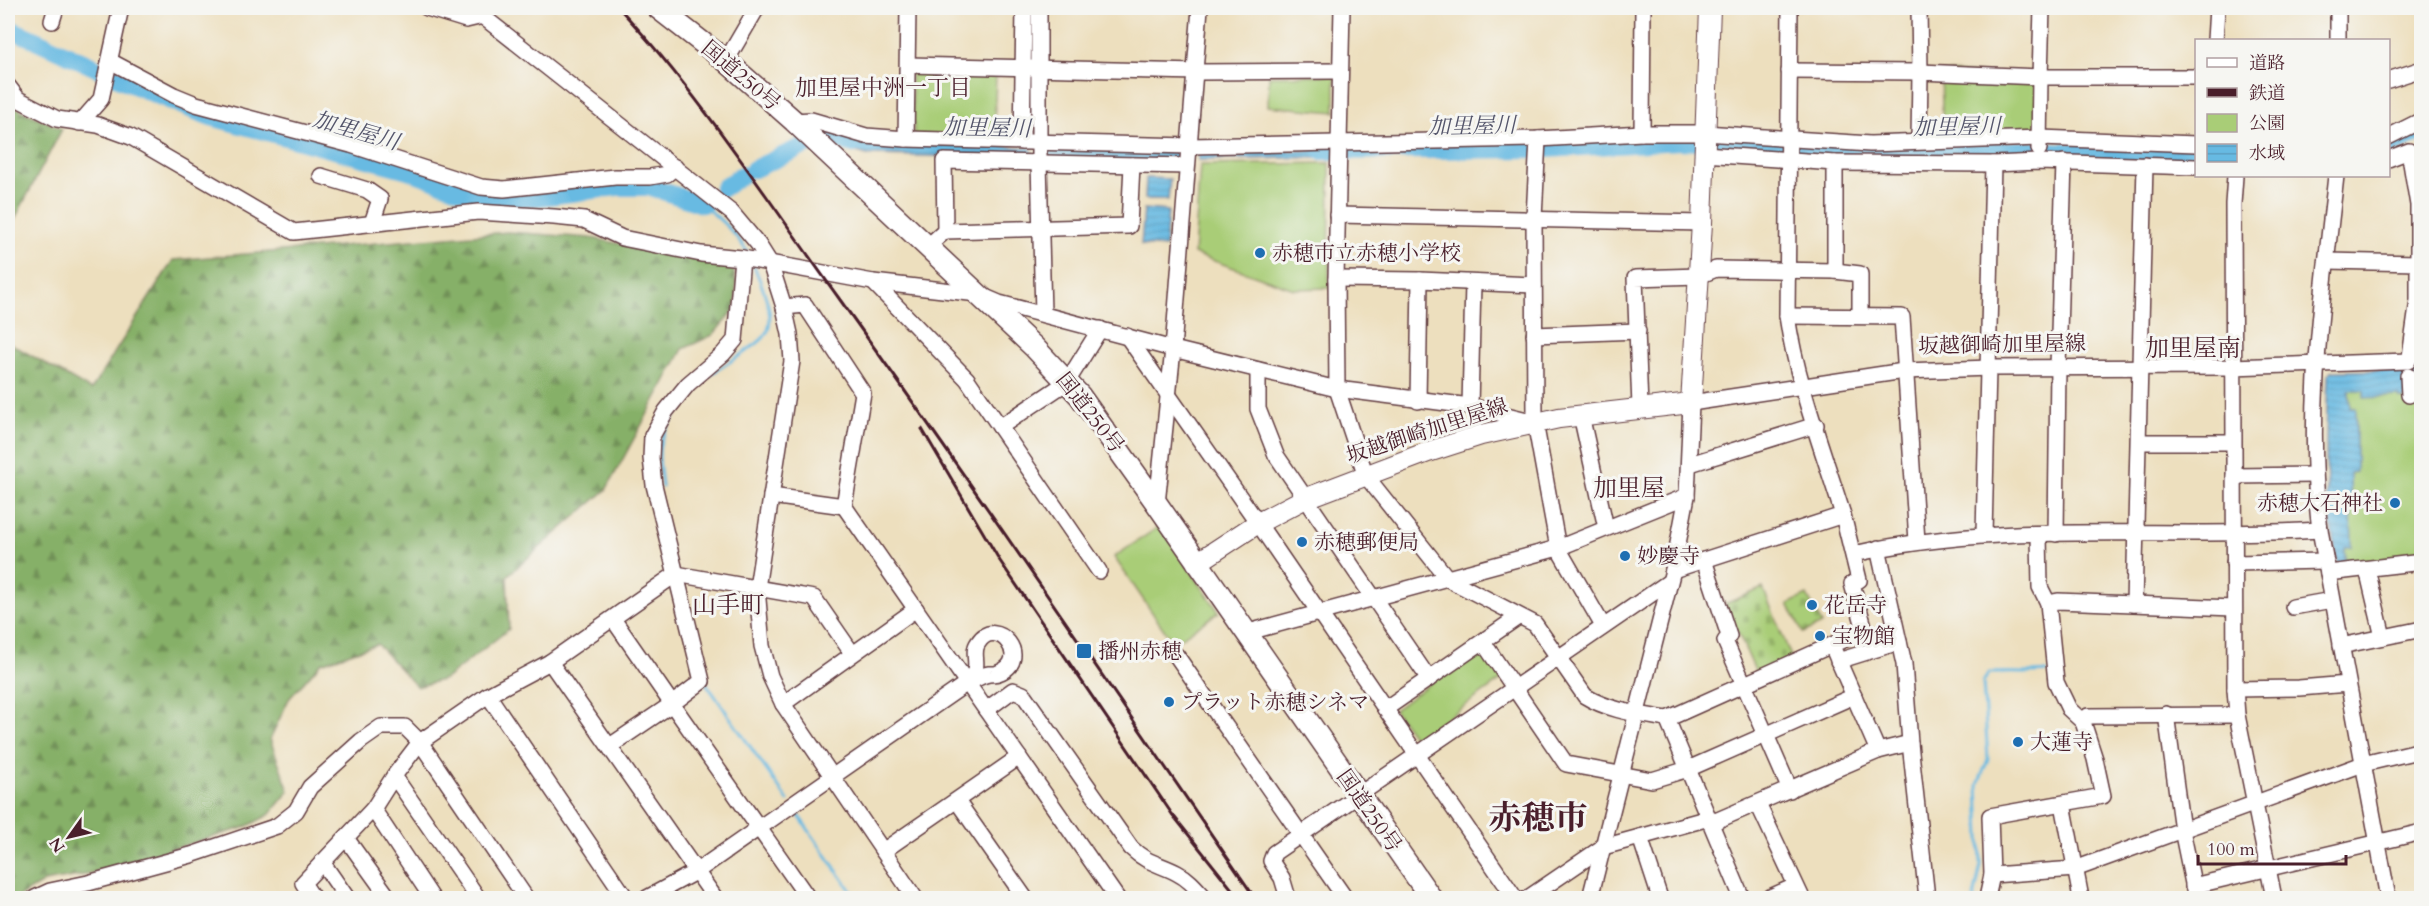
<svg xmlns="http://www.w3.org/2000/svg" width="2429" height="906" font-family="Cardo,'Noto Serif JP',serif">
<defs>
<pattern id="forest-firs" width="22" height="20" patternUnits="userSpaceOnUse" patternTransform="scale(1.5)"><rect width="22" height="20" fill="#86b068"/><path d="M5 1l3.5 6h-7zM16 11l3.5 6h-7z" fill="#708f56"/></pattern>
<pattern id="cemetery-stones" width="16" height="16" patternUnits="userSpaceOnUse" patternTransform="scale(1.5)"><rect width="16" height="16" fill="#a9cd77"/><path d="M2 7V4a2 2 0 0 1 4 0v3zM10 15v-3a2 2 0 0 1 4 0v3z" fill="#93b067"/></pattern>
<pattern id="water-rules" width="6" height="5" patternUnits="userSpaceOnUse" patternTransform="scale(1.5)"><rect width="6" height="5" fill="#67bae2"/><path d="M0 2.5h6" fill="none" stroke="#5b9fc2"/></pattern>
</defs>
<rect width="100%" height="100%" fill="#f6f6f2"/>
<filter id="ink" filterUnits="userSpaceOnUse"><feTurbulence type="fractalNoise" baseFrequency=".0167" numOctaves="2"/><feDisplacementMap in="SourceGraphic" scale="12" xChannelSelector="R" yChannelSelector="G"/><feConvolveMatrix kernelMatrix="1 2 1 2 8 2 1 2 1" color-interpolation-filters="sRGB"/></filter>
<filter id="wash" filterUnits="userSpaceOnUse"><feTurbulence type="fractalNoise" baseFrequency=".008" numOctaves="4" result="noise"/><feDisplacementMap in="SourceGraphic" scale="24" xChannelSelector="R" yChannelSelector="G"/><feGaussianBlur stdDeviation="1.35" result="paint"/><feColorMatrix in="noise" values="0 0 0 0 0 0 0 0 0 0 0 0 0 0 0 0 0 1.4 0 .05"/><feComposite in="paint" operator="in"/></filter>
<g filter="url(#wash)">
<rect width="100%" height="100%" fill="#eddfbe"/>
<g fill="url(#forest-firs)" stroke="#68684a" stroke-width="1.5">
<polygon points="8,99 16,108 62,129 8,232"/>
<polygon points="508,232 592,238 674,255 732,262 736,282 736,308 713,335 683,349 606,490 507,576 509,629 445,679 417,687 377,644 321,663 289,699 270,739 289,791 269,815 246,827 84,875 44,882 17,898 8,898 8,342 91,390 173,260"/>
</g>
<g fill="url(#cemetery-stones)" stroke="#7a7651" stroke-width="1.5">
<polygon points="1763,588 1792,659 1757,675 1725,604"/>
<polygon points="1807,595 1822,624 1803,633 1788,604"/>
</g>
<g fill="#a9cd77" stroke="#7a7651" stroke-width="1.5">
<polygon points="996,71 994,137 914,135 911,72"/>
<polygon points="1941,72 2040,77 2040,138 1943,141"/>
<polygon points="1335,75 1335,112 1268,106 1269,76"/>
<polygon points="1330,163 1329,288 1294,289 1194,254 1200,165"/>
<polygon points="2417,369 2421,369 2421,558 2345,567 2327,501 2326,440 2328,375 2401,370 2411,378"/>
<polygon points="1160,526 1219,612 1173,643 1114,557"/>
<polygon points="1479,647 1504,678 1416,740 1394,710"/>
</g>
<g fill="url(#water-rules)" stroke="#586c86" stroke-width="1.5">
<path d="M825,131L1031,148L1033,158L867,155C850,151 836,144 824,133Z"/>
<polygon points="1043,148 1180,152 1179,163 1043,160"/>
<polygon points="1332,150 1332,157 1198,160 1199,152"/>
<polygon points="1146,178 1170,179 1168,200 1145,199"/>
<polygon points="1144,209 1168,211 1165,247 1141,245"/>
<polygon points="2417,369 2421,369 2421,396 2417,396 2417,399 2400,399 2399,396 2364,398 2364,390 2349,390 2350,408 2356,408 2356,472 2350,473 2352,547 2345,547 2345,567 2338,568 2327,501 2326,440 2328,375 2333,371 2401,370 2411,378"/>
</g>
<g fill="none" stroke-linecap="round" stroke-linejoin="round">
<g stroke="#67bae2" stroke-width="3">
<polyline points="1031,64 1032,50"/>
<polyline points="1030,127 1031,74"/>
<path d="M702,204C720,219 737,234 749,255"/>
<path d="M710,375C723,365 755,348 764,337C779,320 761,284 754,266"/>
<path d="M662,487C661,474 657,457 660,445C666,420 690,398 705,379"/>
<polyline points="706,683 788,801"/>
<polyline points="794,809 856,898"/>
<path d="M1974,898L1981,865L1978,785L1988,759L1983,682L1989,673C2009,672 2027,674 2046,672"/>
</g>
<g stroke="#67bae2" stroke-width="18">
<path d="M8,28C76,57 142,92 211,117L408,170L460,190L495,199L540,197L617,187H650L702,204L705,202"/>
<polyline points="2388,147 2422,131"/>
<polyline points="1322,151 1546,149 1681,141 1885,153 2022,150 2196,156"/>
<polyline points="754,169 806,145 837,139 854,144"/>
<polyline points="723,188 742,175"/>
</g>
</g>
</g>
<g filter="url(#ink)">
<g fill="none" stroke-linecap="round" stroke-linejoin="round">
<defs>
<g id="minor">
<polyline points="427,8 466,20 483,16 486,9"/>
<polyline points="472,8 732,213 758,244 770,263 784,307 790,334 792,361 757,588 762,646 770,676 783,704 915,898"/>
<polyline points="1039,8 1039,163 1043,313"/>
<path d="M1342,8L1336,279L1337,389L1366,476L1448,579L1535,624L1585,696C1609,711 1639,714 1667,719L1865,630L1852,584L1859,580L1843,515"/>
<polyline points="52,21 56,8"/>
<polyline points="2215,40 2217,8"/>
<polyline points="2338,40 2338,8"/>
<polyline points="110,61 174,95 196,104 351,145 481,187 504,189 615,177 650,177 667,174 675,167"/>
<polyline points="726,61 757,8"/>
<polyline points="908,65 1197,72 1340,71"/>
<polyline points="1789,71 1920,72 1919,8"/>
<polyline points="2388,80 2422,69"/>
<polyline points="8,86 18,99 57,119 98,125 131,137 294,232 478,212 554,217 584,220 622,238 701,254 742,258 873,282 978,294 999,303 1173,349 1337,389 1470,406 1535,422"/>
<polyline points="794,121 811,120 866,136 906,139 1190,146 1538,139 1642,133 1705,133 1870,144 2040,138 2196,144"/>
<polyline points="80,123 101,99 121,8"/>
<polyline points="1642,133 1643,8"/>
<polyline points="2388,137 2422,120"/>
<polyline points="906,139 908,8"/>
<polyline points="1538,139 1534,218 1535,422 1558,548 1603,626"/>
<polyline points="1919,141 1920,72 2040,77 2042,8"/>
<polyline points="1022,142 1024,8"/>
<polyline points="2039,149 2040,77 2196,77"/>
<polyline points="1835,163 1993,164 2039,162 2196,167"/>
<polyline points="321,176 367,190 380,199 372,223"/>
<polyline points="2235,176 2233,204 2235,689 2237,715 2274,898"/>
<path d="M2336,176C2323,293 2305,412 2320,530L2388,898"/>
<polyline points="1337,215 1702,223"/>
<polyline points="945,231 944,161 1187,166"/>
<polyline points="927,247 945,231 1129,226 1132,165"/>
<polyline points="742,258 735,340 723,354 688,384 666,411 652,436 651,458 654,485 702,681 672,704 808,898"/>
<polyline points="2327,261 2418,263"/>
<polyline points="1835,271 1860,274 1860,316"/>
<polyline points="1336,279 1420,280 1534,285"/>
<polyline points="873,282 967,379 1099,571"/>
<polyline points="784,307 805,305 863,393 844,506 1117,898"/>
<polyline points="1787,316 1902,317 1917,541"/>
<polyline points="1534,335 1638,331"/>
<polyline points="1127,336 1258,523 1515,898"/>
<polyline points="1258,370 1258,409 1276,455 1429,679"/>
<polyline points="2408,376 2409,395"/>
<polyline points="1418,401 1420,280"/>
<polyline points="1470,406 1473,283"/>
<polyline points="1640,407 1635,278 1699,276 1716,269 1835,271 1835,163 1704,154"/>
<polyline points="1581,415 1606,528"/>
<polyline points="1000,427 1067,382 1100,329"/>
<polyline points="2139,442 2233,442"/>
<polyline points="1690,464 1816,425"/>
<polyline points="2234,476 2314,475"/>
<polyline points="771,496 844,506"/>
<polyline points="1157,504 1173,349 1200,8"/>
<polyline points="1984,534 1993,164"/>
<polyline points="2056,534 2058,367 2064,162"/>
<polyline points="1878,548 1904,664 1910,743 1927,898"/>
<path d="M1854,554C2006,519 2164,540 2320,530"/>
<polyline points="1704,560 1729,636 1725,641 1790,790"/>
<polyline points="2234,563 2325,561"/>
<polyline points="2367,569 2383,637"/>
<path d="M1673,570L1843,515C1823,450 1797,384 1787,316L1790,8"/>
<polyline points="2328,573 2422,562"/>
<polyline points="2048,603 2058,601 2233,608"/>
<polyline points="2134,604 2145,165"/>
<polyline points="2293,607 2332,600"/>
<polyline points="1245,633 1558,548 1687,496"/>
<polyline points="1483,642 1566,764 1652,780 1688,769 1854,696"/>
<polyline points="1832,646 1878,751"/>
<polyline points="2341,646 2422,629"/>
<polyline points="1176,655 1345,898"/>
<polyline points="1838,661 1899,642"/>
<polyline points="550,662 715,898"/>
<polyline points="2235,689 2299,688 2348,684"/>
<polyline points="488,695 626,898"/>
<polyline points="783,704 916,609"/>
<polyline points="1385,709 1518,617"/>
<path d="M986,710L1013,690L1023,694L1131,848C1148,864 1158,863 1177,873C1189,879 1196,888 1205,898"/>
<polyline points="2166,714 2182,830 2196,898"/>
<polyline points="1667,719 1742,898"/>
<polyline points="2083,722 2088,716 2237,715"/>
<polyline points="610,746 672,704 613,619"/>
<polyline points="394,776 478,898"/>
<polyline points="957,801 1025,898"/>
<polyline points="1758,804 1802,898"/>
<polyline points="2063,804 2081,898"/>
<polyline points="373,809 432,898"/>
<polyline points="1711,823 1878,751 1910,743"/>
<polyline points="1640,837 1709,818"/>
<polyline points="346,838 389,898"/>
<polyline points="883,851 1019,757"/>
<polyline points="322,862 347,898"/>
<polyline points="1992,875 2075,869 2363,764 2422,750"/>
<polyline points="2193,886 2422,832"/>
<polyline points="35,898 50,891 88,883 191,855 277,826 296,811 310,787 361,741 381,727 405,727 420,742 526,898"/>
<polyline points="313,898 303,883 373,809 394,776 420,742 488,695 550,662 676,574 814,598 852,653"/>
<path d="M647,898L697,871L967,683C974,680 982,675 989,674C990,674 998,674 998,673C1034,660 996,614 978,643C972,651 978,662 975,671C973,675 969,679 967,683"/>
<polyline points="1288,898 1282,878 1271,861 1274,853 1669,582"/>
<polyline points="1528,898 1603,847 1640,837 1660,898"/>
<polyline points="1590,898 1673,570 1687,496 1691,403 1904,371 1990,368 2232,367 2408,361 2410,357 2418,300 2418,205 2409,151 2388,159"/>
<polyline points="1768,898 1795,886"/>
<polyline points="1987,898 1992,875 1990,816 2103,796 2095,759 2083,722 2069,709 2056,682 2048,603 2040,587 2039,535"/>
</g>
<polyline id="major" points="1197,563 1258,523 1304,499 1428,452 1481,435 1559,418 1691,403 1702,223 1710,8"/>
<polyline id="highway" points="658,8 726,61 794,121 1034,347 1080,396 1157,504 1431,898"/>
</defs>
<use href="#minor" stroke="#623c41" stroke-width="18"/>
<use href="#major" stroke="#623c41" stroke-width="22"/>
<use href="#highway" stroke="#623c41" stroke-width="24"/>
<use href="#minor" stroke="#fff" stroke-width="15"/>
<use href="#major" stroke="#fff" stroke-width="20"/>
<use href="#highway" stroke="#fff" stroke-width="21"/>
<g stroke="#4a1f2b" stroke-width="3">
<path d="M619,8C701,96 767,199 838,297C980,495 1117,697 1255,898"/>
<polyline points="922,429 1000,561 1172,814 1239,898"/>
</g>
</g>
</g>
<g fill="#1f6fb2" stroke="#f6f6f2" stroke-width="2">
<circle cx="1260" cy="253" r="6"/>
<circle cx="2395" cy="503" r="6"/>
<circle cx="1302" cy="542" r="6"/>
<circle cx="1625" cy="556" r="6"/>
<circle cx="1812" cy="605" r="6"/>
<circle cx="1820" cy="636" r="6"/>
<rect x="1076" y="643" width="16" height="16" rx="3"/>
<circle cx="1169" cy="702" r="6"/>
<circle cx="2018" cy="742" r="6"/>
</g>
<g text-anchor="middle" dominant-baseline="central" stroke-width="6" stroke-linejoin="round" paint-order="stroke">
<g font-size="21" fill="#4a1f2b" stroke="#f6f6f2">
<text transform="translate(741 76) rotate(40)">国道250号</text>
<text transform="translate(2002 345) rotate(-1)">坂越御崎加里屋線</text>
<text transform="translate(1090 413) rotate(52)">国道250号</text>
<text transform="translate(1427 431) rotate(-18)">坂越御崎加里屋線</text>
<text transform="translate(1369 811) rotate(55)">国道250号</text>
</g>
<g font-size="21" fill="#4a1f2b" stroke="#f6f6f2" text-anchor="start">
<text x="1272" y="253">赤穂市立赤穂小学校</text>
<text x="2383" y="503" text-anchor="end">赤穂大石神社</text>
<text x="1314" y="542">赤穂郵便局</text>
<text x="1637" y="556">妙慶寺</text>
<text x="1824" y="605">花岳寺</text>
<text x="1832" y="636">宝物館</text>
<text x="1098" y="651">播州赤穂</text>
<text x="1181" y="702">プラット赤穂シネマ</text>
<text x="2030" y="742">大蓮寺</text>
</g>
<g font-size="22" fill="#4a1f2b" stroke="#f6f6f2">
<text x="883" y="88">加里屋中洲一丁目</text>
</g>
<g font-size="22" font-style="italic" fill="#54556b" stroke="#f6f6f2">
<text transform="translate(1472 126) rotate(-1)">加里屋川</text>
<text transform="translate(1957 127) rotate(-1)">加里屋川</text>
<text transform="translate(987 128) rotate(1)">加里屋川</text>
<text transform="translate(356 131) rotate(16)">加里屋川</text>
</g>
<g font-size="24" fill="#4a1f2b" stroke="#f6f6f2">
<text x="2193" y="348">加里屋南</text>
<text x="1629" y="488">加里屋</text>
<text x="728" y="605">山手町</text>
</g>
<g font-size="33" font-weight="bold" fill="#4a1f2b" stroke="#f6f6f2">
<text x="1538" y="818">赤穂市</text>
</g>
</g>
<rect width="2429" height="906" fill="none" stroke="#f6f6f2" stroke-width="30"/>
<rect x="2195" y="39" width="195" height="138" fill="#f6f6f2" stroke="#b1a0a2" stroke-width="1.5"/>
<rect x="2207" y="58" width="30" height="9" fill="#ffffff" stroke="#b1a0a2" stroke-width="1.5"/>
<text x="2249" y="69" font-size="18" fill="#4a1f2b">道路</text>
<rect x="2207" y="88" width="30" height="9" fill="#4a1f2b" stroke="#b1a0a2" stroke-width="1.5"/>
<text x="2249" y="99" font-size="18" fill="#4a1f2b">鉄道</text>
<rect x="2207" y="114" width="30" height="18" fill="#a9cd77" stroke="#b1a0a2" stroke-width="1.5"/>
<text x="2249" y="129" font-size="18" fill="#4a1f2b">公園</text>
<rect x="2207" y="144" width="30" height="18" fill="url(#water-rules)" stroke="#b1a0a2" stroke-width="1.5"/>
<text x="2249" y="159" font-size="18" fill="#4a1f2b">水域</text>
<g transform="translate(69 837) rotate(236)" stroke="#f6f6f2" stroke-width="4.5" paint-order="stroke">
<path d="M0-4.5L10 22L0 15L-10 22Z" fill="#4a1f2b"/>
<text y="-9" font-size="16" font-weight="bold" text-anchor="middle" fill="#4a1f2b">N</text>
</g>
<path d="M2198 855v9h148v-9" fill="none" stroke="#4a1f2b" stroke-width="3"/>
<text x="2207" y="855" font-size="18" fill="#4a1f2b" stroke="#f6f6f2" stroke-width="4.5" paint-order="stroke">100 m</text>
</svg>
